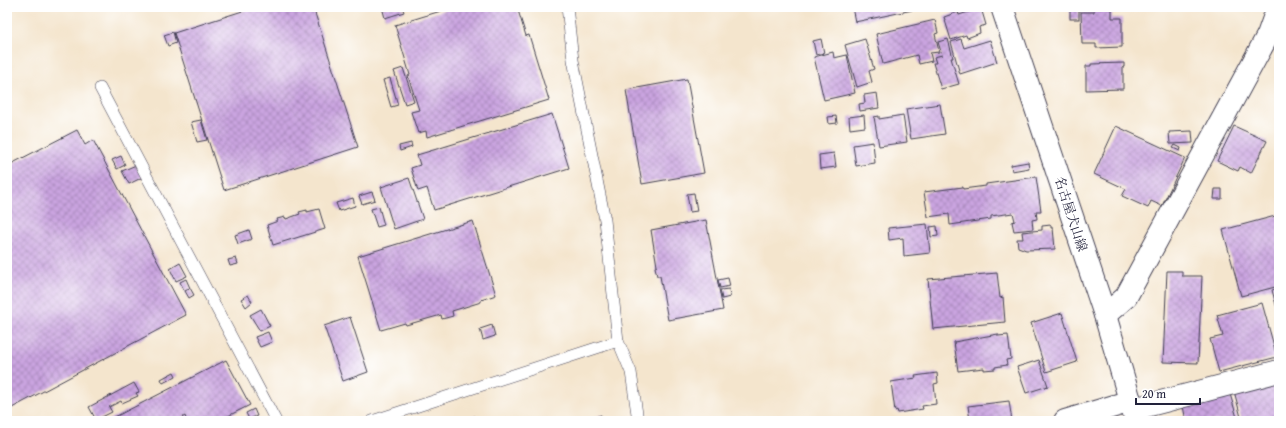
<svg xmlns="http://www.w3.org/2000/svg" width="1286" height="428" font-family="'Gentium Book Plus','Noto Serif JP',serif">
<defs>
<pattern id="building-cross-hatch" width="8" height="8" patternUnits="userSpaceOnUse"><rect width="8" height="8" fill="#caa4e0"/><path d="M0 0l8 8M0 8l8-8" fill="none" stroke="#a485b7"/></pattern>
</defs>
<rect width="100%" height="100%" fill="#fff"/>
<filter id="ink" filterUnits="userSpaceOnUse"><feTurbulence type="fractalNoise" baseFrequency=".025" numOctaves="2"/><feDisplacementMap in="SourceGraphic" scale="8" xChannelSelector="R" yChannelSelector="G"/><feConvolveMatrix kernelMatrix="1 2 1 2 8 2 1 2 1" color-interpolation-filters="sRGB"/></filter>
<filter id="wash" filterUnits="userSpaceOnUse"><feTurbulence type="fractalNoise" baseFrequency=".012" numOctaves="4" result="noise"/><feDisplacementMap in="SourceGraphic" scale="16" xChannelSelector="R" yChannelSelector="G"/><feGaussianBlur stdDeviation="0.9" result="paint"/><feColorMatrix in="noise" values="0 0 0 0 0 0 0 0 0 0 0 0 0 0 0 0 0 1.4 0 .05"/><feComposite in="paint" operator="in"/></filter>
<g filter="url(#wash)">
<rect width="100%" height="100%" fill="#f4e5cd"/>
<g id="blocks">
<g fill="url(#building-cross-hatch)">
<polygon points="255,7 313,7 358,147 224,190 174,33"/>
<polygon points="382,7 402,7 404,12 385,18"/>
<polygon points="454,7 517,7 526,36 529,35 549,100 427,137 426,131 418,133 411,112 419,110 408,76 410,75 395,25"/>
<polygon points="852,7 922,7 922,8 855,22"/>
<rect x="1070" y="7" width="9" height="12"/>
<polygon points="1102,7 1112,7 1112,18 1122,18 1122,47 1096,48 1096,44 1082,44 1081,12 1094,12 1094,9 1102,8"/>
<polygon points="981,8 986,25 979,27 980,33 967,38 966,35 951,40 944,17 958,12 959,15"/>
<polygon points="935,20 938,33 935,34 939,52 930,53 932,61 919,64 917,55 883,64 876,34"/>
<polygon points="173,32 176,43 168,46 164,35"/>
<polygon points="821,39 824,53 816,55 813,41"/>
<polygon points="865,39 874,69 869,71 872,82 857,87 845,45"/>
<polygon points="948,39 953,58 951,58 959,84 941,89 933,63 936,63 934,57 942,55 938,42"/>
<polygon points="961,39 964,48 990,40 997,62 960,74 951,42"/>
<polygon points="833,52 834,58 847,55 855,93 824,100 814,57"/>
<polygon points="1124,63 1124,67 1123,67 1123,89 1086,90 1086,66 1091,66 1091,64"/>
<polygon points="403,68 414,101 405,104 394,71"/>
<polygon points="390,78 398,105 391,107 383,80"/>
<polygon points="687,79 704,173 642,184 626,90"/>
<polygon points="877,93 879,108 860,111 859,104 865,103 864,95"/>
<polygon points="940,104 945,134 911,139 906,109"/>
<polygon points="552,114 569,168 434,210 427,188 418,191 411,168 420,165 417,155"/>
<polygon points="864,115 865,127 850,129 849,117"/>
<polygon points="903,115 907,142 879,146 874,117 879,116 879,119"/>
<polygon points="836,116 837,123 829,124 828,117"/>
<polygon points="201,120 207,140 197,142 191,122"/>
<polygon points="1116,126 1185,158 1162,206 1151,201 1148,208 1122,196 1126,189 1094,174"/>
<polygon points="1234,126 1267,141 1251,173 1240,167 1238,171 1217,161"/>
<polygon points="77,130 85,145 93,140 186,315 10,409 7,403 7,166"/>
<polygon points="1192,131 1193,143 1170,144 1169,132"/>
<polygon points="873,142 875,163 856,166 853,145"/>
<polygon points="411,143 412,147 400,151 399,146"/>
<polygon points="1175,145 1181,148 1180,151 1173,148"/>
<polygon points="834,153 836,167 820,169 819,155"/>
<polygon points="121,156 125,165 117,169 112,160"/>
<polygon points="1028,162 1029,168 1012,171 1011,165"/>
<polygon points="136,165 143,177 129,184 122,171"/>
<polygon points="1036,177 1041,211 1036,211 1037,219 1032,220 1033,229 1014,231 1012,222 1015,221 1013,213 991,216 991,219 950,225 949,214 928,217 924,192 963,187 963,189 986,186 986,184"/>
<polygon points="409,178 423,219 394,229 381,187"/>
<polygon points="1215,189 1222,189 1222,199 1214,199"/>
<polygon points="372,192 375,200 362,204 359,196"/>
<polygon points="694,193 697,211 690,212 687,194"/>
<polygon points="353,198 355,206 339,211 336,203"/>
<polygon points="379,207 384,225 377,227 371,209"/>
<polygon points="319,209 325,229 273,245 267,225 278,221 277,219 285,217 286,219 300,214 299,212 307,210 307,212"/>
<polygon points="1279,215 1279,286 1241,296 1223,230"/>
<polygon points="706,220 723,310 668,320 660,276 657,276 655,267 657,266 651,230"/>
<polygon points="473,221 496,295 481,300 481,302 452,311 453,316 442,319 441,315 406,325 405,323 381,330 358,256"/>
<polygon points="927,224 930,253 904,256 903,238 889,240 888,228"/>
<polygon points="1051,225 1051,228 1053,228 1055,249 1026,250 1018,247 1017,239 1023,239 1022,232 1042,230 1042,226"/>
<polygon points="937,226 938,236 931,237 930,227"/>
<polygon points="249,230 252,239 238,244 235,235"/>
<polygon points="236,258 238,264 230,266 228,260"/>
<polygon points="180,263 187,276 176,281 170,269"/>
<polygon points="1167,271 1182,271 1182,276 1202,276 1198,363 1163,362"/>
<polygon points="997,273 1000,298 1003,297 1005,322 933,329 928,279"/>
<polygon points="728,278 730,286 720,288 718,280"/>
<polygon points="186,279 190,288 184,290 180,282"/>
<polygon points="190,288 194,295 189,298 185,291"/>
<polygon points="1279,288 1279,316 1272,290"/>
<polygon points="729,289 730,297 722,299 720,290"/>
<polygon points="248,295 252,302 246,307 241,299"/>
<polygon points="1262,303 1277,357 1219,372 1210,339 1223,336 1217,315"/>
<polygon points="261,309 270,326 260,331 250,315"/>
<polygon points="1062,313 1077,362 1046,372 1031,323"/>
<polygon points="350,317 368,372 343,381 324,326"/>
<polygon points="492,325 495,336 483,340 480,329"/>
<polygon points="268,332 272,342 260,347 255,337"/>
<polygon points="998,334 998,336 1008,335 1011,359 1006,360 1007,365 995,367 995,369 984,370 984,368 958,371 954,342"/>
<polygon points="226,360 250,405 218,421 187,421 185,416 177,421 107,421"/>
<polygon points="1039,360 1048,386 1026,393 1017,367"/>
<polygon points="174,372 176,376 163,383 161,379"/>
<polygon points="937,373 938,383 934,384 936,404 922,406 923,409 898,413 897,410 895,411 891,382 916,378 915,376"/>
<polygon points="1279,379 1279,421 1242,421 1234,391"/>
<polygon points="134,383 139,392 136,393 138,396 122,403 121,401 109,407 112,412 96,420 89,407"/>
<polygon points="1230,394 1238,421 1186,421 1183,406"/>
<polygon points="1009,401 1012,421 970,421 968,406"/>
<polygon points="254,409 257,416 249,419 246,413"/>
<polygon points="601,415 603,421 594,421 593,418"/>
<polygon points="475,416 477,421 461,421"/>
</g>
</g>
</g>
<g filter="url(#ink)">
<use href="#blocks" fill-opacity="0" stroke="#423f51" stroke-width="1"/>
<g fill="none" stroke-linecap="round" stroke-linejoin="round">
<defs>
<g id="service">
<polyline points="567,7 573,60 605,220 618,341"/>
<polyline points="100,88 276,421"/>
<polyline points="372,421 618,341 631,372 638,421"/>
</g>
<g id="minor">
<polyline points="1105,315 1126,297 1268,35 1278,7"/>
<polyline points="1134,409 1279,371"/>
<polyline points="1065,421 1131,401"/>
</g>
<polyline id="secondary" points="1002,7 1105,315 1136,421"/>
</defs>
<use href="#service" stroke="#423f51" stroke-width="12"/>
<use href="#minor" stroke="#423f51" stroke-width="24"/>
<use href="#secondary" stroke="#423f51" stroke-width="24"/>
<use href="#service" stroke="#fff" stroke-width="11"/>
<use href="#minor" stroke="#fff" stroke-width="22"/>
<use href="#secondary" stroke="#fff" stroke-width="22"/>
</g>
</g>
<g text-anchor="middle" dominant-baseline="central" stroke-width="4" stroke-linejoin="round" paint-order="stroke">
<g font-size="13" fill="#22223b" stroke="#fff">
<text transform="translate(1071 214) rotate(72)">名古屋犬山線</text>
</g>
</g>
<rect width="1286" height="428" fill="none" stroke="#fff" stroke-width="24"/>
<path d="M1136 398v6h64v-6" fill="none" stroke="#22223b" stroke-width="2"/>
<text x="1142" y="398" font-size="12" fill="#22223b" stroke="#ffffff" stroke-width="3" paint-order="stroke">20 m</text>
</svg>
